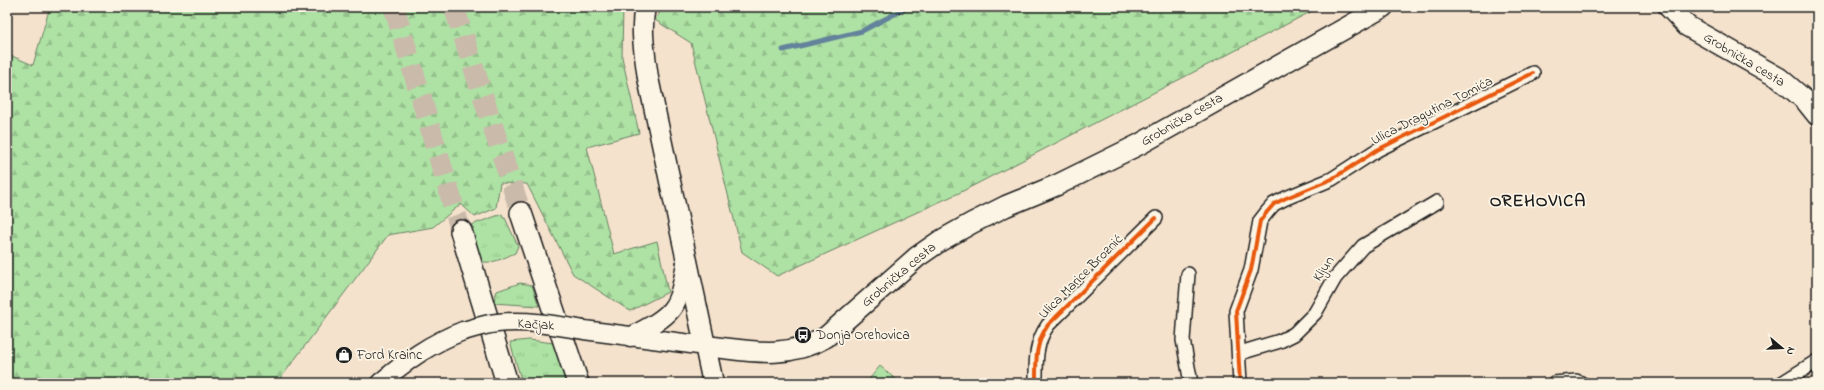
<svg xmlns="http://www.w3.org/2000/svg" width="1824" height="390" font-family="'Indie Flower',sans-serif">
<defs>
<pattern id="grass-tufts" width="24" height="20" patternUnits="userSpaceOnUse"><rect width="24" height="20" fill="#aee2a4"/><path d="M3 7l-1-3M5 7V3M7 7l1-3M15 17l-1-3M17 17v-4M19 17l1-3" fill="none" stroke="#95c18d"/></pattern>
<pattern id="forest-firs" width="22" height="20" patternUnits="userSpaceOnUse"><rect width="22" height="20" fill="#aee2a4"/><path d="M5 1l3.5 6h-7zM16 11l3.5 6h-7z" fill="#95c18d"/></pattern>
</defs>
<rect width="100%" height="100%" fill="#f5e2cd"/>
<filter id="ink" filterUnits="userSpaceOnUse"><feTurbulence type="fractalNoise" baseFrequency=".025" numOctaves="2"/><feDisplacementMap in="SourceGraphic" scale="8" xChannelSelector="R" yChannelSelector="G"/><feConvolveMatrix kernelMatrix="1 2 1 2 8 2 1 2 1" color-interpolation-filters="sRGB"/></filter>
<g filter="url(#ink)">
<g fill="url(#grass-tufts)" stroke="#657f60">
<path d="M502,214L503,218H505L518,246L515,253C503,258 492,265 479,261L470,229L474,228L471,225Z"/>
<polygon points="520,283 532,285 539,306 493,303 497,291"/>
<polygon points="529,340 554,343 566,383 522,383 510,342"/>
</g>
<g fill="url(#forest-firs)" stroke="#657f60">
<polygon points="48,7 623,7 622,57 639,133 587,147 614,254 657,241 668,292 630,311 573,274 527,184 500,183 496,208 475,217 461,204 433,227 388,235 277,383 7,383 7,54 33,65 49,10"/>
<polygon points="663,7 1320,7 959,193 777,276 742,252 691,43 655,20"/>
</g>
<polygon fill="#aee2a4" stroke="#657f60" points="880,366 900,383 866,383"/>
<g fill="none" stroke-linecap="round" stroke-linejoin="round">
<polyline stroke="#63829b" stroke-width="5" points="783,50 862,31 908,7"/>
<g stroke="#cabaaa" stroke-width="21" stroke-dasharray="21 10" stroke-linecap="butt">
<polyline points="394,7 461,231"/>
<polyline points="454,7 521,213"/>
</g>
<defs>
<g id="minor">
<polyline points="1188,274 1183,340 1191,383"/>
<polyline points="1240,353 1280,341 1294,334 1315,313 1335,278 1363,246 1437,202"/>
<path d="M1036,383C1036,361 1035,343 1048,325L1156,218"/>
<polyline points="1240,383 1236,311 1251,270 1260,221 1267,212 1274,204 1286,198 1332,179 1377,150 1533,73"/>
<polyline points="1554,383 1576,381 1581,383"/>
<polyline points="1782,383 1817,361"/>
</g>
<g id="secondary">
<polyline points="584,330 706,346"/>
<path d="M630,337C673,314 678,312 686,263"/>
<path d="M380,383C406,361 431,343 463,331"/>
</g>
<g id="primary">
<path d="M645,7C640,30 645,55 648,78L713,383"/>
<polyline points="1669,7 1687,26 1779,78 1805,100 1817,115"/>
<path d="M706,346C750,351 786,360 826,337L917,257L940,241L972,223L1006,206L1057,185L1140,144L1383,7"/>
</g>
<g id="trunk">
<polyline points="521,213 578,383"/>
<polyline points="461,231 507,383"/>
</g>
</defs>
<use href="#minor" stroke="#1c1c1c" stroke-width="16"/>
<use href="#secondary" stroke="#1c1c1c" stroke-width="21"/>
<use href="#primary" stroke="#1c1c1c" stroke-width="23"/>
<use href="#trunk" stroke="#1c1c1c" stroke-width="24"/>
<use href="#minor" stroke="#fcf5e5" stroke-width="13"/>
<use href="#secondary" stroke="#fcf5e5" stroke-width="18"/>
<use href="#primary" stroke="#fcf5e5" stroke-width="20"/>
<use href="#trunk" stroke="#fcf5e5" stroke-width="21"/>
<defs>
<path id="secondary-bridge" d="M463,331C474,328 486,324 497,323C526,320 556,325 584,330"/>
</defs>
<use href="#secondary-bridge" stroke="#1c1c1c" stroke-width="21" stroke-linecap="butt"/>
<use href="#secondary-bridge" stroke="#fcf5e5" stroke-width="18"/>
<defs>
<g id="cycleway">
<path d="M1036,383C1036,361 1035,343 1048,325L1156,218"/>
<polyline points="1240,383 1236,311 1251,270 1260,221 1267,212 1274,204 1286,198 1332,179 1377,150 1533,73"/>
</g>
</defs>
<use href="#cycleway" stroke="#fcf5e5" stroke-width="6"/>
<use href="#cycleway" stroke="#e8590c" stroke-width="4"/>
</g>
</g>
<defs>
<symbol id="bus-disc" viewBox="-11 -11 22 22"><circle r="9.5" fill="#1c1c1c" stroke="#fcf5e5"/><path d="M-5-6H5V4H4V6H2V4H-2V6H-4V4H-5ZM-3.5-4V0h7V-4ZM-3.5 1.2v1.5H-2V1.2ZM2 1.2v1.5H3.5V1.2Z" fill="#fff"/></symbol>
<symbol id="shop-disc" viewBox="-11 -11 22 22"><circle r="9.5" fill="#1c1c1c" stroke="#fcf5e5"/><path d="M-5-2.5h2.3a2.7 3.5 0 0 1 5.4 0H5L5.5 6h-11ZM-1.5-2.5h3a1.5 2.3 0 0 0-3 0Z" fill="#fff"/></symbol>
</defs>
<g fill-rule="evenodd">
<use href="#bus-disc" x="793" y="325" width="20" height="20"/>
<use href="#shop-disc" x="334" y="345" width="20" height="20"/>
</g>
<g text-anchor="middle" dominant-baseline="central" stroke-width="3.5" stroke-linejoin="round" paint-order="stroke">
<g font-size="14" fill="#1c1c1c" stroke="#fcf5e5">
<text transform="translate(1744 60) rotate(31)">Grobnička cesta</text>
<text transform="translate(1432 111) rotate(-27)">Ulica Dragutina Tomića</text>
<text transform="translate(1182 120) rotate(-30)">Grobnička cesta</text>
<text transform="translate(1324 269) rotate(-56)">Kljun</text>
<text transform="translate(899 275) rotate(-40)">Grobnička cesta</text>
<text transform="translate(1081 277) rotate(-45)">Ulica Marice Broznić</text>
<text transform="translate(536 325) rotate(4)">Kačjak</text>
</g>
<g font-size="14" fill="#1c1c1c" stroke="#fcf5e5" text-anchor="start">
<text x="816" y="335">Donja Orehovica</text>
<text x="357" y="355">Ford Krainc</text>
</g>
<g font-size="18" font-weight="bold" letter-spacing="1" fill="#1c1c1c" stroke="#fcf5e5">
<text x="1538" y="202">OREHOVICA</text>
</g>
</g>
<rect width="1824" height="390" fill="none" stroke="#fcf5e5" stroke-width="24"/>
<rect x="12" y="12" width="1800" height="366" fill="none" stroke="#1c1c1c" stroke-width="1.5" filter="url(#ink)"/>
<g transform="translate(1782 348) rotate(109)" stroke="#fcf5e5" stroke-width="3" paint-order="stroke">
<path d="M0-3L7 15L0 10L-7 15Z" fill="#1c1c1c"/>
<text y="-6" font-size="11" font-weight="bold" text-anchor="middle" fill="#1c1c1c">N</text>
</g>
</svg>
